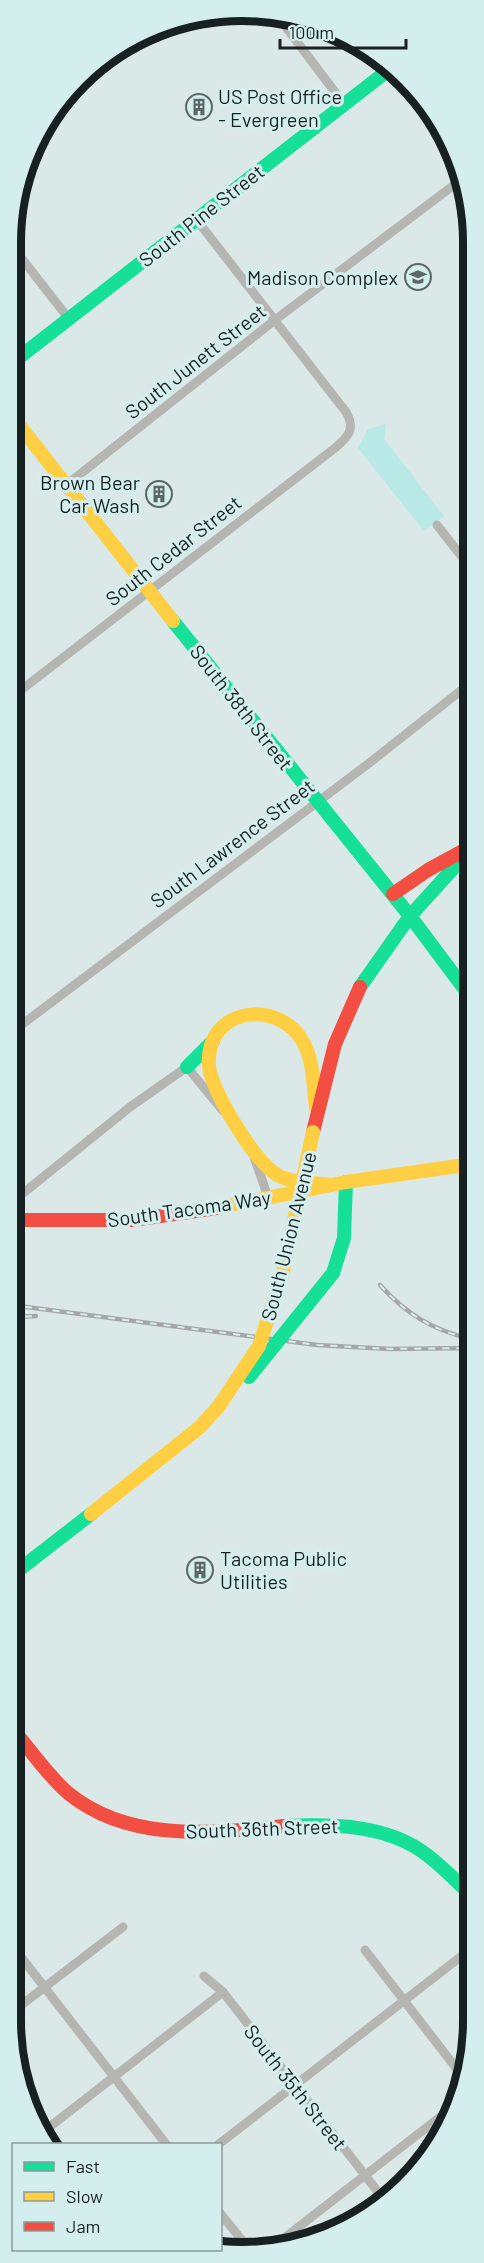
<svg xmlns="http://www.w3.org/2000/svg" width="484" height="2263" font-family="Barlow,sans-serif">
<rect width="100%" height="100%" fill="#dae8e7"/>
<polygon fill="#b8e9e7" points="386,424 384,439 444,516 424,531 358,448 368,429"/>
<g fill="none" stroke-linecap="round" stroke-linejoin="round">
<g stroke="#b5b5b2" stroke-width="9">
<polyline points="276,14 344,104"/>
<polyline points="12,246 69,319"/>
<polyline points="65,486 275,320 462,179"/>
<polyline points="437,525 473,571"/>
<path d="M12,697L335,448C348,437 356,429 346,412L196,219"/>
<polyline points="12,1032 368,764 473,681"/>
<polyline points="254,1157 268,1197"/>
<polyline points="11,1203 130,1107 187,1067 223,1111"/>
<polyline points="11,1944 166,2144"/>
<polyline points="365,1950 463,2077"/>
<polyline points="204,1976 223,1992 385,2201"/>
<polyline points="11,2013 123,1927"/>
<polyline points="43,2132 223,1992"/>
<polyline points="219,2144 472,1948"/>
<polyline points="220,2213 249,2249"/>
<polyline points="274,2246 453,2107"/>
</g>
<g stroke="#16e098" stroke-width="14">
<polyline points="12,363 391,68"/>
<polyline points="173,621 410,916 360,987"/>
<polyline points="468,852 410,916 472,999"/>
<polyline points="187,1067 213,1041"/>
<polyline points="333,1273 344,1238 346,1182"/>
<polyline points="11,1576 91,1514"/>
<path d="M284,1826C332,1824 387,1824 427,1855C443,1867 457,1882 472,1896"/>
</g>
<g stroke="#ffcf43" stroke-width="14">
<polyline points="12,416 173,621"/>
<path d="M316,1107C313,1085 314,1060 302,1040C282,1006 225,1004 211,1045C209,1053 208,1064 210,1072C217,1098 251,1155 273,1172C288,1184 312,1182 330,1185"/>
<polyline points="217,1208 346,1182 472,1164"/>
</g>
<g stroke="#f24e42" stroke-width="14">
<polyline points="393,894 428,870 472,846"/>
<polyline points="313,1132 335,1044 360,987"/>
<polyline points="11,1220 132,1220 217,1208"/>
<path d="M11,1727C30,1749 46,1774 68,1793C129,1843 212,1833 284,1826"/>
</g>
<defs>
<g id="rail">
<path d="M380,1285C406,1314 434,1331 472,1339"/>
<polyline points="11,1305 317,1345 390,1349 472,1348"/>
<polyline points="11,1317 36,1316"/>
</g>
</defs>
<use href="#rail" stroke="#a4a7a6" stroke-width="4.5"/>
<use href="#rail" stroke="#d4eeed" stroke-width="2" stroke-dasharray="7" stroke-linecap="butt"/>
<polyline stroke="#16e098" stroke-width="14" points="249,1377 333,1273"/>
<polyline stroke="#ffcf43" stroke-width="14" points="91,1514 200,1427 219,1406 259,1346 283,1272 313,1132"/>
</g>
<defs>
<symbol id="building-ring" viewBox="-11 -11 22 22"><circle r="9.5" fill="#d4eeed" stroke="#5c6766" stroke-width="1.5"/><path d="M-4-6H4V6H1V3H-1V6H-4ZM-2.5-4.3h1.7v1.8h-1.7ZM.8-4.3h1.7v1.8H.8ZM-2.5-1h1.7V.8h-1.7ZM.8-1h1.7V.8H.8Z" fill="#5c6766"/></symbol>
<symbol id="school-ring" viewBox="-11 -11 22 22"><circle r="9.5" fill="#d4eeed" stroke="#5c6766" stroke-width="1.5"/><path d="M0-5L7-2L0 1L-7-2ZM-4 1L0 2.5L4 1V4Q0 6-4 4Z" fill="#5c6766"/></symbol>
</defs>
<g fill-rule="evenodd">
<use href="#building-ring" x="184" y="92" width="30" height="30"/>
<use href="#school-ring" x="403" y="262" width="30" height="30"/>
<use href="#building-ring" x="144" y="479" width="30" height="30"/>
<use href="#building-ring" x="185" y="1555" width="30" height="30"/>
</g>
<g text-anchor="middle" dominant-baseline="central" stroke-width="6" stroke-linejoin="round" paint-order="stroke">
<g font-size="20" fill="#182121" stroke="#d4eeed" text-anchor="start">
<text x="218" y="96">US Post Office<tspan x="218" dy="23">- Evergreen</tspan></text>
<text x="398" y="277" text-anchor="end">Madison Complex</text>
<text x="140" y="482" text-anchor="end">Brown Bear<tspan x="140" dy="23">Car Wash</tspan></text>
<text x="220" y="1558">Tacoma Public<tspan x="220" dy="23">Utilities</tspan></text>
</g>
<g font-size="20" fill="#182121" stroke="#d4eeed">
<text transform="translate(201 215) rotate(-38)">South Pine Street</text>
<text transform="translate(195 361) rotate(-38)">South Junett Street</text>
<text transform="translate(173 550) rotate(-38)">South Cedar Street</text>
<text transform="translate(242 707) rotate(52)">South 38th Street</text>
<text transform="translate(232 843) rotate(-37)">South Lawrence Street</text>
<text transform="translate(189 1208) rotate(-8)">South Tacoma Way</text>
<text transform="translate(288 1236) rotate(-76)">South Union Avenue</text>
<text transform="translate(262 1828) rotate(-2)">South 36th Street</text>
<text transform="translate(296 2087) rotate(52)">South 35th Street</text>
</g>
</g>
<path d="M0 0H484V2263H0ZM242 21H242A221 221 0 0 1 463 242V2021A221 221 0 0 1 242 2242H242A221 221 0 0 1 21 2021V242A221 221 0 0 1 242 21Z" fill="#d4eeed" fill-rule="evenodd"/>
<path fill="none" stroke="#182121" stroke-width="8" d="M242 21H242A221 221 0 0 1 463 242V2021A221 221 0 0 1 242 2242H242A221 221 0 0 1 21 2021V242A221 221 0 0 1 242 21Z"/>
<rect x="12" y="2143" width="210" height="108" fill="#d4eeed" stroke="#899c9b" stroke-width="1.5"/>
<rect x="24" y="2162" width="30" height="9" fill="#16e098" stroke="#899c9b" stroke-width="1.5"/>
<text x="66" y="2173" font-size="18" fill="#182121">Fast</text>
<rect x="24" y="2192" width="30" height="9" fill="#ffcf43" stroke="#899c9b" stroke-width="1.5"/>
<text x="66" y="2203" font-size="18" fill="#182121">Slow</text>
<rect x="24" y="2222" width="30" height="9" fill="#f24e42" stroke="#899c9b" stroke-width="1.5"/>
<text x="66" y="2233" font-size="18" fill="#182121">Jam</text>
<path d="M280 39v9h126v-9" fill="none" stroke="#182121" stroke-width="3"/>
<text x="289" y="39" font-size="18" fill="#182121" stroke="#d4eeed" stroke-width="4.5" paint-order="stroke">100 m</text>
</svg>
